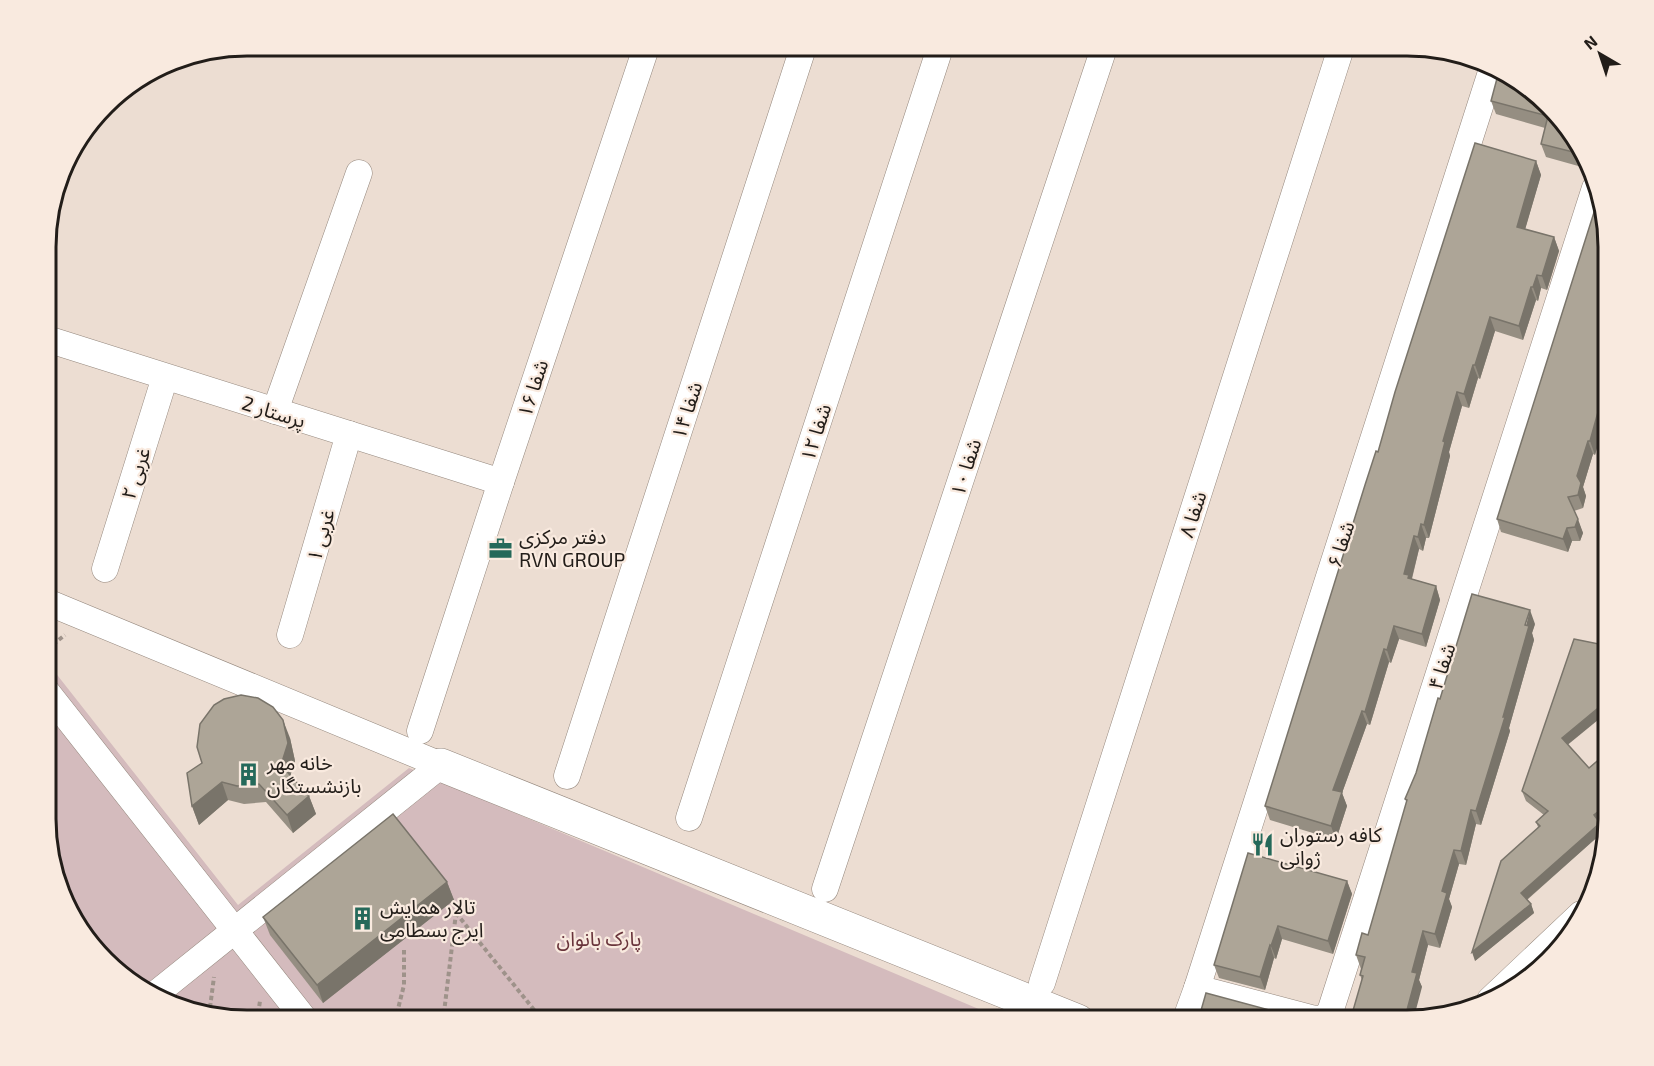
<svg xmlns="http://www.w3.org/2000/svg" width="1654" height="1066" font-family="'Exo 2','Noto Sans Arabic',sans-serif">
<rect width="100%" height="100%" fill="#ecddd2"/>
<polygon fill="#d4bbbd" points="47,662 238,905 409,768 1007,1021 246,1021 182,1010 135,987 79,931 47,845"/>
<g fill="none" stroke-linecap="round" stroke-linejoin="round">
<defs>
<g id="street">
<polyline points="47,339 501,482"/>
<polyline points="275,411 359,173"/>
<polyline points="105,569 165,377"/>
<polyline points="47,602 441,765 153,996"/>
<polyline points="290,635 349,434"/>
<polyline points="47,692 306,1021"/>
<polyline points="420,731 501,482 647,45"/>
<polyline points="567,776 804,45"/>
<polyline points="689,818 941,45"/>
<polyline points="825,889 1105,45"/>
<polyline points="1042,983 1342,45"/>
<polyline points="1197,988 1315,1019 1326,1018 1331,1009 1595,188"/>
<polyline points="1490,1000 1581,914"/>
<polyline points="1185,1021 1197,988 1493,66"/>
</g>
<polyline id="secondary" points="441,765 1078,1021"/>
</defs>
<use href="#street" stroke="#94877d" stroke-width="27"/>
<use href="#secondary" stroke="#94877d" stroke-width="34"/>
<g stroke="#9e928a" stroke-width="4" stroke-dasharray="4.5 3" stroke-linecap="butt">
<polyline points="47,649 65,635"/>
<polyline points="456,913 543,1021"/>
<polyline points="209,1015 214,977"/>
<polyline points="257,1021 260,1001"/>
<polyline points="395,1021 404,985 404,948"/>
<polyline points="443,1021 456,913"/>
</g>
<use href="#street" stroke="#fff" stroke-width="26"/>
<use href="#secondary" stroke="#fff" stroke-width="33"/>
</g>
<g fill="#958e82">
<polygon points="1507,73 1582,145 1589,169 1546,157 1541,144 1545,128 1496,114 1491,101"/>
<polygon points="1536,161 1541,175 1525,229 1554,237 1559,251 1547,290 1541,288 1538,301 1536,300 1523,340 1495,331 1480,379 1478,378 1469,408 1462,406 1449,452 1450,456 1429,538 1426,538 1423,551 1419,549 1412,579 1436,586 1440,600 1426,647 1399,639 1391,663 1389,662 1370,725 1367,724 1342,793 1347,806 1336,840 1270,820 1265,806 1378,452"/>
<polygon points="1609,233 1609,405 1595,455 1593,454 1583,487 1586,496 1583,508 1574,511 1583,533 1580,541 1572,541 1568,552 1501,532 1497,519"/>
<polygon points="1535,624 1532,633 1534,640 1509,728 1510,731 1481,825 1476,824 1466,865 1459,864 1449,899 1452,907 1440,948 1428,945 1419,980 1422,987 1362,980 1360,975 1361,969 1356,955 1368,935 1407,803 1405,799 1416,773 1440,699"/>
<polygon points="290,738 295,761 290,775 309,796 316,814 293,833 266,802 244,804 228,800 199,825 192,806 202,763"/>
<polygon points="1568,745 1589,768 1609,751 1609,815 1599,823 1603,832 1527,900 1531,904 1534,913 1475,961 1538,827 1536,822 1544,815 1526,801 1522,791"/>
<polygon points="1347,881 1352,894 1333,954 1282,939 1276,959 1274,958 1265,990 1219,978 1214,965"/>
<polygon points="447,882 454,900 323,1003 270,935 263,917"/>
</g>
<g fill="#79746a">
<polygon points="1536,161 1541,175 1522,240 1517,227"/>
<polygon points="1554,237 1559,251 1547,290 1542,276"/>
<polygon points="1537,275 1541,288 1538,301 1533,287"/>
<polygon points="1531,287 1536,300 1523,340 1519,326"/>
<polygon points="1490,317 1495,331 1480,379 1475,365"/>
<polygon points="1473,365 1478,378 1469,408 1464,394"/>
<polygon points="1608,376 1609,405 1595,455 1590,441"/>
<polygon points="1457,392 1462,406 1449,452 1450,456 1429,538 1424,525 1443,441"/>
<polygon points="1588,441 1593,454 1583,487 1586,496 1583,508 1578,495 1577,476"/>
<polygon points="1578,519 1583,533 1580,541 1575,527"/>
<polygon points="1421,524 1426,538 1423,551 1418,537"/>
<polygon points="1567,528 1572,541 1568,552 1563,539"/>
<polygon points="1414,536 1419,549 1411,581 1404,574"/>
<polygon points="1436,586 1440,600 1426,647 1422,634"/>
<polygon points="1530,610 1535,624 1532,633 1534,640 1509,728 1510,731 1481,825 1476,811 1503,717"/>
<polygon points="1394,626 1399,639 1391,663 1387,650"/>
<polygon points="1384,649 1389,662 1370,725 1365,712"/>
<polygon points="1609,699 1609,711 1565,747 1562,738"/>
<polygon points="1362,711 1367,724 1342,793 1347,806 1336,840 1331,826 1333,790"/>
<polygon points="283,720 290,738 295,761 288,783 281,765"/>
<polygon points="222,782 228,800 199,825 192,806"/>
<polygon points="309,796 316,814 293,833 287,815"/>
<polygon points="1609,803 1609,815 1598,824 1594,815"/>
<polygon points="1471,810 1476,824 1466,865 1461,851"/>
<polygon points="1600,823 1603,832 1524,902 1521,893"/>
<polygon points="1454,850 1459,864 1449,899 1452,907 1440,948 1435,934 1442,891"/>
<polygon points="1347,881 1352,894 1333,954 1328,941"/>
<polygon points="447,882 454,900 323,1003 317,985"/>
<polygon points="1531,904 1534,913 1475,961 1472,952"/>
<polygon points="1278,926 1282,939 1276,959 1271,946"/>
<polygon points="1423,931 1428,945 1419,980 1422,987 1413,1021 1404,1021 1412,972"/>
<polygon points="1270,945 1274,958 1265,990 1260,977"/>
</g>
<g fill="#ada597" stroke="#79746a" stroke-width="1.5">
<polygon points="1499,71 1507,73 1519,79 1582,145 1585,155 1541,144 1548,116 1491,101"/>
<polygon points="1475,143 1536,161 1517,227 1554,237 1542,276 1537,275 1533,287 1531,287 1519,326 1490,317 1475,365 1473,365 1464,394 1457,392 1443,441 1445,442 1424,525 1421,524 1418,537 1414,536 1404,574 1409,575 1408,578 1436,586 1422,634 1394,626 1387,650 1384,649 1365,712 1362,711 1333,790 1342,792 1331,826 1265,806 1365,485 1376,451 1378,452 1395,392"/>
<polygon points="1600,204 1609,233 1609,377 1608,376 1590,441 1588,441 1577,476 1581,483 1578,495 1568,497 1578,519 1575,527 1567,528 1563,539 1497,519 1596,206"/>
<polygon points="1472,594 1530,610 1525,625 1529,626 1503,717 1505,717 1476,811 1471,810 1461,851 1454,850 1442,891 1447,893 1435,934 1423,931 1412,972 1417,973 1404,1021 1350,1021 1363,976 1360,975 1365,957 1356,955 1362,933 1368,935 1407,800 1405,799 1416,773 1438,698 1440,699"/>
<polygon points="1574,639 1609,646 1609,699 1562,738 1589,768 1609,751 1609,803 1594,815 1600,823 1521,893 1531,904 1472,952 1501,861 1540,826 1536,822 1548,811 1522,791"/>
<polygon points="241,695 258,698 273,707 283,720 288,743 281,765 309,796 287,815 259,784 237,786 222,782 192,806 187,773 202,763 197,747 200,724 214,705 224,699"/>
<polygon points="393,814 447,882 317,985 263,917"/>
<polygon points="1248,853 1347,881 1328,941 1278,926 1271,946 1270,945 1260,977 1214,965"/>
<polygon points="1580,918 1575,931 1508,994 1496,998"/>
<polygon points="1206,993 1306,1020 1325,1018 1333,1020 1332,1021 1198,1021"/>
</g>
<defs>
<symbol id="office-bare" viewBox="-9 -9 18 18"><path d="M-6-3h4V-5.5h4V-3h4V5H-6ZM-1-4.5V-3h2v-1.5ZM-6 0V1H6V0Z" fill="#25695a" stroke="#f9eadf" stroke-width="2.5" paint-order="stroke"/></symbol>
<symbol id="building-bare" viewBox="-9 -9 18 18"><path d="M-4-6H4V6H1V3H-1V6H-4ZM-2.5-4.3h1.7v1.8h-1.7ZM.8-4.3h1.7v1.8H.8ZM-2.5-1h1.7V.8h-1.7ZM.8-1h1.7V.8H.8Z" fill="#25695a" stroke="#f9eadf" stroke-width="2.5" paint-order="stroke"/></symbol>
<symbol id="restaurant-bare" viewBox="-9 -9 18 18"><path d="M-5-6h1v4h1v-4h1v4h1v-4h1v5L-1.5 .5V6h-2V.5L-5-1ZM5-6V6H3V1.5H1.5Q1.5-4 5-6Z" fill="#25695a" stroke="#f9eadf" stroke-width="2.5" paint-order="stroke"/></symbol>
</defs>
<g fill-rule="evenodd">
<use href="#office-bare" x="484" y="532" width="33" height="33"/>
<use href="#building-bare" x="232" y="758" width="33" height="33"/>
<use href="#restaurant-bare" x="1246" y="828" width="33" height="33"/>
<use href="#building-bare" x="346" y="902" width="33" height="33"/>
</g>
<g text-anchor="middle" dominant-baseline="central" stroke-width="4.5" stroke-linejoin="round" paint-order="stroke">
<g font-size="20" fill="#221d19" stroke="#f9eadf">
<text transform="translate(532 388) rotate(-72)">شفا ۱۶</text>
<text transform="translate(686 410) rotate(-72)">شفا ۱۴</text>
<text transform="translate(274 411) rotate(17)">پرستار 2</text>
<text transform="translate(815 432) rotate(-72)">شفا ۱۲</text>
<text transform="translate(965 467) rotate(-72)">شفا ۱۰</text>
<text transform="translate(135 473) rotate(-72)">۲ غربی</text>
<text transform="translate(1192 514) rotate(-72)">شفا ۸</text>
<text transform="translate(320 535) rotate(-74)">۱ غربی</text>
<text transform="translate(1340 544) rotate(-72)">شفا ۶</text>
<text transform="translate(1441 666) rotate(-72)">شفا ۴</text>
</g>
<g font-size="20" fill="#221d19" stroke="#f9eadf" text-anchor="start">
<text x="519" y="536">دفتر مرکزی<tspan x="519" dy="23">RVN GROUP</tspan></text>
<text x="267" y="762">خانه مهر<tspan x="267" dy="23">بازنشستگان</tspan></text>
<text x="1280" y="834">کافه رستوران<tspan x="1280" dy="23">ژوانی</tspan></text>
<text x="380" y="906">تالار همایش<tspan x="380" dy="23">ایرج بسطامی</tspan></text>
</g>
<g font-size="20" fill="#69343b" stroke="#f9eadf">
<text x="599" y="938">پارک بانوان</text>
</g>
</g>
<path d="M0 0H1654V1066H0ZM247 56H1407A191 191 0 0 1 1598 247V819A191 191 0 0 1 1407 1010H247A191 191 0 0 1 56 819V247A191 191 0 0 1 247 56Z" fill="#f9eadf" fill-rule="evenodd"/>
<path fill="none" stroke="#221d19" stroke-width="3" d="M247 56H1407A191 191 0 0 1 1598 247V819A191 191 0 0 1 1407 1010H247A191 191 0 0 1 56 819V247A191 191 0 0 1 247 56Z"/>
<g transform="translate(1600 54) rotate(321)" stroke="#f9eadf" stroke-width="4.5" paint-order="stroke">
<path d="M0-4.5L10 22L0 15L-10 22Z" fill="#221d19"/>
<text y="-9" font-size="16" font-weight="bold" text-anchor="middle" fill="#221d19">N</text>
</g>
</svg>
